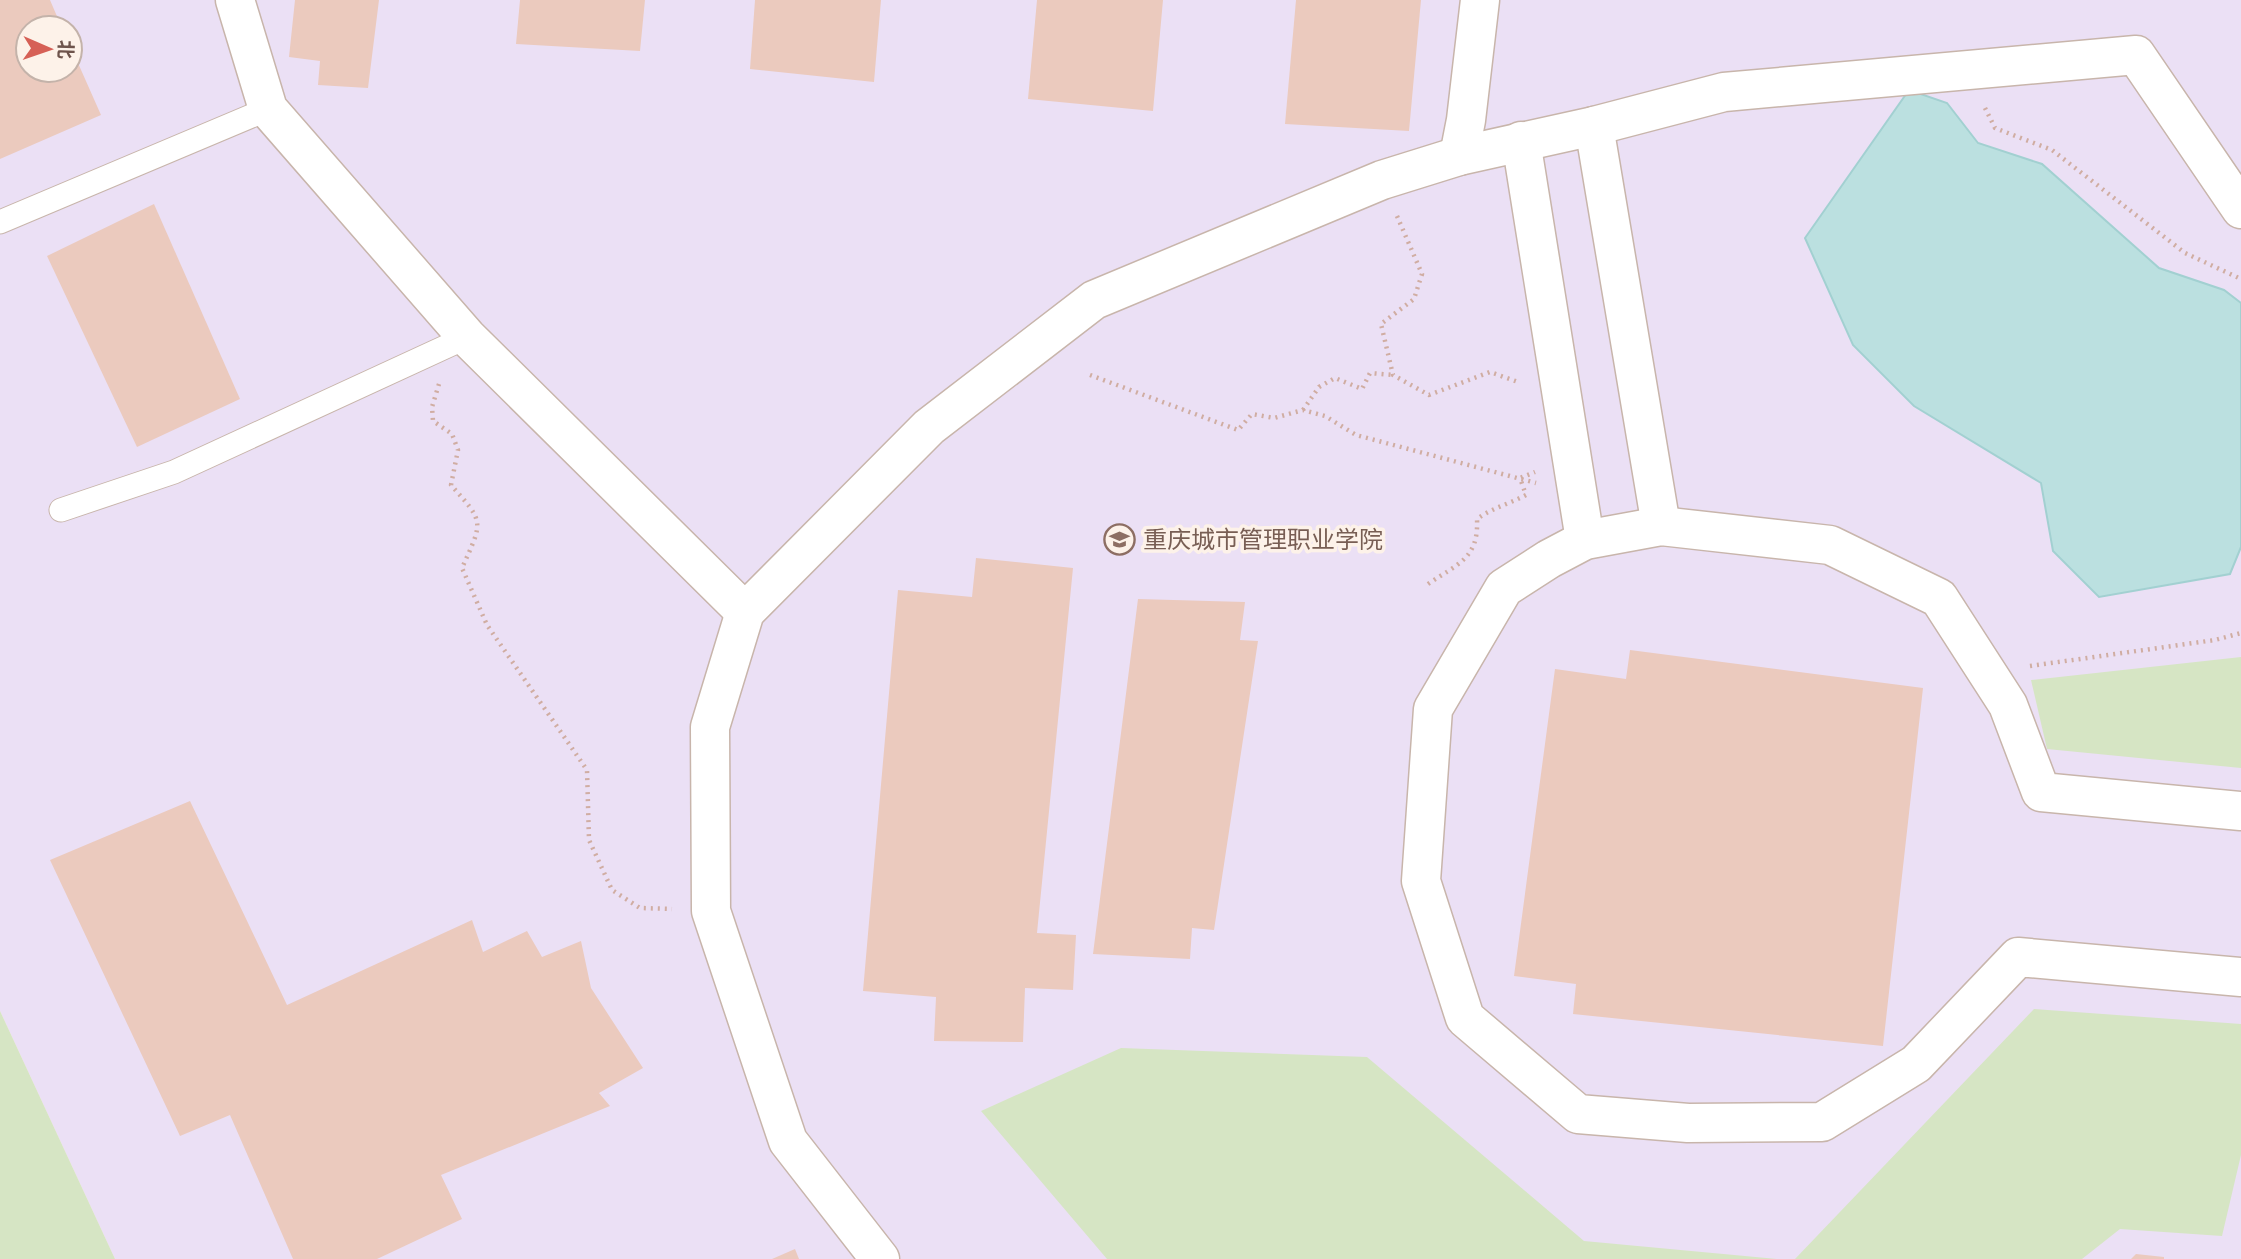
<svg xmlns="http://www.w3.org/2000/svg" width="2241" height="1259" font-family="'Source Sans 3','Noto Sans SC',sans-serif">
<rect width="100%" height="100%" fill="#f9eee3"/>
<path fill="#ebe0f5" fill-rule="evenodd" d="M0,0H2241V1259H115L0,1011ZM28,28H70V70H28Z"/>
<g fill="#d6e5c4">
<polygon points="2241,657 2241,768 2047,749 2031,680"/>
<polygon points="2034,1009 2241,1024 2241,1155 2222,1236 2120,1229 2082,1259 1795,1259"/>
<polygon points="0,1011 115,1259 0,1259"/>
<polygon points="1121,1048 1367,1057 1584,1241 1777,1259 1107,1259 981,1111"/>
</g>
<polygon fill="#bbe0e0" stroke="#a2d0d1" stroke-width="2" points="1909,90 1947,103 1978,143 2042,164 2159,268 2224,290 2241,303 2241,547 2230,574 2099,597 2053,551 2041,483 1914,406 1853,345 1805,238"/>
<g fill="#ebcabe">
<polygon points="0,0 50,0 62,28 28,28 28,70 70,70 70,45 101,115 0,159"/>
<polygon points="295,0 379,0 368,88 318,85 320,61 289,57"/>
<polygon points="520,0 645,0 640,51 516,44"/>
<polygon points="755,0 881,0 874,82 750,69"/>
<polygon points="1037,0 1163,0 1153,111 1028,99"/>
<polygon points="1296,0 1421,0 1409,131 1285,124"/>
<polygon points="154,204 240,399 137,447 47,256"/>
<polygon points="976,558 1073,568 1037,933 1076,935 1073,990 1025,988 1023,1042 934,1041 936,997 863,991 898,590 972,597"/>
<polygon points="1138,599 1245,602 1240,640 1258,641 1214,930 1192,928 1190,959 1093,954"/>
<polygon points="1630,650 1923,688 1883,1046 1573,1014 1576,984 1514,976 1555,669 1626,679"/>
<polygon points="190,801 287,1005 472,920 483,952 527,931 542,957 581,941 591,988 643,1068 599,1093 610,1106 441,1175 462,1219 377,1259 293,1259 230,1115 180,1136 50,860"/>
<polygon points="795,1249 799,1259 772,1259"/>
<polygon points="2136,1254 2164,1257 2164,1259 2131,1259"/>
</g>
<g fill="none" stroke-linecap="round" stroke-linejoin="round">
<defs>
<g id="service">
<polyline points="0,222 268,109"/>
<polyline points="61,510 174,472 467,337"/>
</g>
<g id="minor">
<polyline points="235,0 268,109 467,337 745,612"/>
<polyline points="1594,126 1661,526"/>
<polyline points="1521,141 1585,540"/>
<polyline points="1459,156 1466,120 1480,0"/>
<polyline points="2241,811 2041,792 2008,705 1939,598 1830,545 1661,526 1585,540 1549,559 1504,588 1433,709 1421,881 1465,1018 1578,1114 1688,1123 1822,1122 1916,1064 2018,957 2241,977"/>
<polyline points="880,1259 788,1141 711,911 710,727 745,612 929,427 1094,300 1382,180 1459,156 1594,126 1724,92 2136,55 2241,209"/>
</g>
</defs>
<use href="#service" stroke="#c8b5ab" stroke-width="25"/>
<use href="#minor" stroke="#c8b5ab" stroke-width="41"/>
<g stroke="#d0ada2" stroke-width="4.5" stroke-dasharray="2 5" stroke-linecap="butt">
<polyline points="1985,108 1995,128 2052,150 2185,253 2241,279"/>
<polyline points="1397,216 1422,274 1414,299 1381,324 1393,375 1429,395 1490,372 1518,382"/>
<polyline points="1090,375 1238,430 1252,414 1274,418 1303,410 1325,416 1356,435 1536,483"/>
<path d="M439,384L432,407L433,421L452,434L458,450L451,485C485,523 483,521 462,568L487,625L587,770L589,840L612,890L640,908L672,909"/>
<polyline points="1303,410 1319,387 1335,378 1362,389 1370,373 1393,375"/>
<path d="M1428,584C1457,564 1479,559 1477,519C1492,508 1509,504 1526,495L1520,478L1535,472"/>
<polyline points="2030,666 2215,640 2241,633"/>
</g>
<use href="#service" stroke="#fff" stroke-width="23"/>
<use href="#minor" stroke="#fff" stroke-width="38"/>
</g>
<defs>
<symbol id="university-ring" viewBox="-11 -11 22 22"><circle r="9.5" fill="#fdf2e9" stroke="#8d6e63" stroke-width="1.5"/><path d="M0-5L7-2L0 1L-7-2ZM-4 1L0 2.5L4 1V4Q0 6-4 4Z" fill="#8d6e63"/></symbol>
</defs>
<g fill-rule="evenodd">
<use href="#university-ring" x="1102" y="522" width="35" height="35"/>
</g>
<g text-anchor="middle" dominant-baseline="central" stroke-width="7" stroke-linejoin="round" paint-order="stroke">
<g font-size="24" fill="#785e54" stroke="#fdf2e9" text-anchor="start">
<text x="1143" y="540">重庆城市管理职业学院</text>
</g>
</g>
<g transform="translate(49 49) rotate(92)"><circle r="33" fill="#fdf2e9" stroke="#c4b3aa" stroke-width="2"/>
<path d="M0-5L12 26L0 18L-12 26Z" fill="#d66056"/>
<text y="-10" font-size="19" font-weight="bold" text-anchor="middle" fill="#6e544c">北</text>
</g>
</svg>
